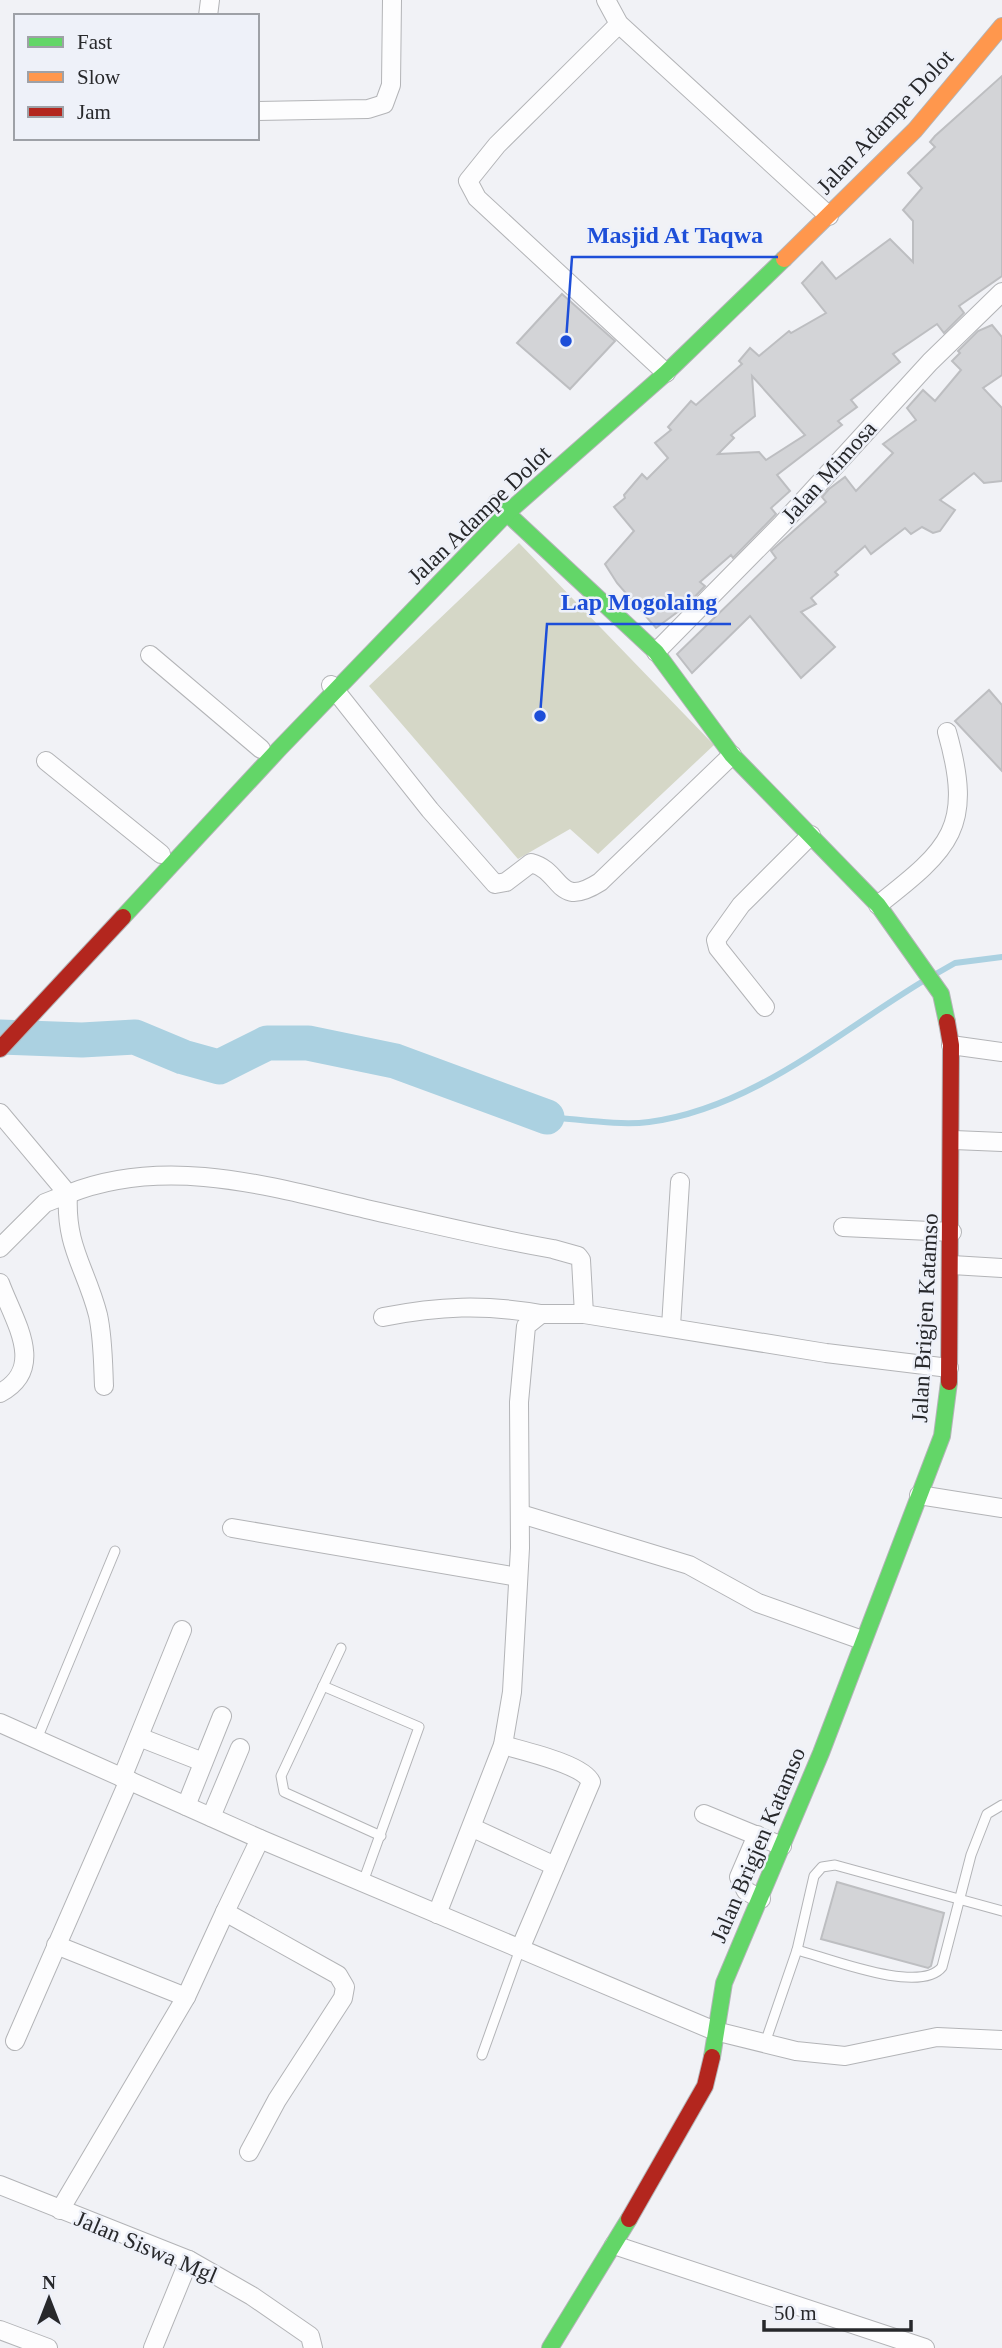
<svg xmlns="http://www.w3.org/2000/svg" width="1002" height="2348" font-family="Georgia,serif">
<rect width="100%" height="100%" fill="#f1f2f6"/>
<polygon fill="#d5d7c7" points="519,543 714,745 598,854 570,829 518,859 369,686"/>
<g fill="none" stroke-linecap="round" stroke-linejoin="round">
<g stroke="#abd1e1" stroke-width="6">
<polyline points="934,975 955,963 1002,957"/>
<path d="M547,1117C578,1119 619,1126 649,1122C754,1108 838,1032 925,980"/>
</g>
<polyline stroke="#abd1e1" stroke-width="35" points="0,1037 82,1040 135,1037 183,1057 219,1067 267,1043 308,1043 395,1061 547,1117"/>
</g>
<g fill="#d3d4d7" stroke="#bdbec1" stroke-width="2" fill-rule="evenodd">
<path d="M1002,76V276L959,306L964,313L944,333L937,324L893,354L900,362L851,400L857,407L838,421L842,425L777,475L790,491L771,508L776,514L733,558L731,555L700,582L705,586L687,605L656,628L617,583L605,564L634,531L614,507L625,498L624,495L642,474L647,479L668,458L655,443L671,430L668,427L691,401L696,405L742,364L739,361L750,348L759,356L789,331L791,333L826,313L802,283L822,262L836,279L890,239L913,262V221L903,210L922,188L908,173L935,147L930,142L935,136ZM752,376L805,435L766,460L759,452L718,454L734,438L731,435L755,416Z"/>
<polygon points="562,294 615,341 570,389 517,343"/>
<polygon points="992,325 1002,337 1002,375 983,388 1002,408 1002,481 984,483 974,473 940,500 955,510 940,531 933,533 922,527 911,534 905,528 871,554 865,546 835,572 838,575 811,598 816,604 801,612 835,647 801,678 750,616 692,673 677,654 776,558 771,551 826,502 822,497 829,489 845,477 856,491 893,453 883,444 916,420 907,408 923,390 935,401 961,370 952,361 960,353 958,351 978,331"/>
<polygon points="989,690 1002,705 1002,771 955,721"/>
<polygon points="837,1882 944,1913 931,1966 928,1968 821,1939"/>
</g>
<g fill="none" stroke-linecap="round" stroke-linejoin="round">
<defs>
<g id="lane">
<polyline points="341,1648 281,1776 284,1792 381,1836"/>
<polyline points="323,1686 419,1727 363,1882"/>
<polyline points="37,1739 115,1551"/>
<polyline points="797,1950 814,1876 822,1867 835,1865 1002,1911"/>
<path d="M765,2043L797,1950C828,1958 920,1995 942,1967L971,1855L987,1814L1002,1805"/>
<polyline points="482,2055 520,1949"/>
</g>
<g id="street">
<polyline points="606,0 619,24 829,216"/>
<polyline points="208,16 210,0"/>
<polyline points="619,24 497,145 468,181 477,198 666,373"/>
<polyline points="257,111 368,109 384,104 391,85 392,0"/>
<polyline points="656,652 782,524 930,362 1002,292"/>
<polyline points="150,655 261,749"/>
<path d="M331,685L430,810L495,884L506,882L531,863C563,871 556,910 600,882L732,755"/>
<polyline points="46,761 161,854"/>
<path d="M878,905C951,848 974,827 947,732"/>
<polyline points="765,1007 718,948 716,940 741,905 811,835"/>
<polyline points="951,1045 1002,1052"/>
<path d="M0,1113L68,1194C165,1155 269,1186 366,1209C428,1223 490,1238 553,1249L578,1256L581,1260L584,1314"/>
<polyline points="954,1140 1002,1142"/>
<polyline points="843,1227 952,1232"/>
<path d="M0,1248L45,1203L68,1194C65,1247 86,1268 98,1315C103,1338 103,1362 104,1386"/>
<polyline points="952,1265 1002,1268"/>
<path d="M0,1283C14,1321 47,1368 0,1393"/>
<path d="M383,1317C439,1306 484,1304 541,1314"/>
<polyline points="671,1326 680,1182"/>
<polyline points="919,1495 1002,1508"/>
<polyline points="521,1514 689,1565 758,1603 862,1640"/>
<polyline points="232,1528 518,1577"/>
<polyline points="0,1723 260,1839 715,2031 796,2051 845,2056 937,2037 1002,2040"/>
<polyline points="139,1737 203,1762"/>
<path d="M503,1745C523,1751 583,1764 591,1782L520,1949"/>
<polyline points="122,1778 182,1630"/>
<polyline points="186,1806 222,1716"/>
<polyline points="704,1814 782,1846"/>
<polyline points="211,1817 240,1748"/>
<polyline points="473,1828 555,1866"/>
<polyline points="757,1835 739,1877 746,1891 761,1899"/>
<polyline points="437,1914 503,1745 512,1692 520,1548 519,1402 526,1326 541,1314 584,1314 826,1353 949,1368"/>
<polyline points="56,1945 186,1997"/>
<polyline points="15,2041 129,1780"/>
<polyline points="249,2152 277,2100 343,1998 345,1987 338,1975 225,1912 260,1839"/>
<polyline points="0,2185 189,2260 252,2296 310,2336 313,2348"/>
<polyline points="60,2210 186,1997 225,1912"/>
<polyline points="614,2245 925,2348"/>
<polyline points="0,2330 48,2348"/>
<polyline points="153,2348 189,2260"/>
</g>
<g id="fast">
<polyline points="496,503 656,652 732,755 878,905 941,994 947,1022"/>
<polyline points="123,917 279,749 507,513 666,373 784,259"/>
<polyline points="712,2057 724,1983 821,1753 942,1436 949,1382"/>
<polyline points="550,2348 629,2219"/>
</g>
<polyline id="slow" points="784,259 915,130 1002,26"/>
<g id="jam">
<polyline points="947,1022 951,1045 949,1382"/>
<polyline points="0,1049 123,917"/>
<polyline points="629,2219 705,2086 712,2057"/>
</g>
</defs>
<use href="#lane" stroke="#b3b4b7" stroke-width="11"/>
<use href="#street" stroke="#b3b4b7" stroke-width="20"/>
<use href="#fast" stroke="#b3b4b7" stroke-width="18"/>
<use href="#slow" stroke="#b3b4b7" stroke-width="18"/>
<use href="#jam" stroke="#b3b4b7" stroke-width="18"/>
<use href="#lane" stroke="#fdfdfe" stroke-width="9"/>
<use href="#street" stroke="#fdfdfe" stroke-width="18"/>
<use href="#fast" stroke="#63d668" stroke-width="16"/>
<use href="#slow" stroke="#ff974d" stroke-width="16"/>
<use href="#jam" stroke="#b3261e" stroke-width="16"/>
</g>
<g text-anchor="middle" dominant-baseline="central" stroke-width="5" stroke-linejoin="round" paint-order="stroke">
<g font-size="23" fill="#27282b" stroke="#eef1f9">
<text transform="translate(885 122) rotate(-47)">Jalan Adampe Dolot</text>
<text transform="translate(829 472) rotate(-48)">Jalan Mimosa</text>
<text transform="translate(479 515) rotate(-44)">Jalan Adampe Dolot</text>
<text transform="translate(925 1318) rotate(-87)">Jalan Brigjen Katamso</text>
<text transform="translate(758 1845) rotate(-67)">Jalan Brigjen Katamso</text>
<text transform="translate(146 2247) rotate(23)">Jalan Siswa Mgl</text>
</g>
</g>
<path fill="none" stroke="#1d4ed8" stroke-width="2.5" d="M566 341L572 257H778M540 716L547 624H731"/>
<g fill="#1d4ed8" stroke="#eef1f9" stroke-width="2.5">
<circle cx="566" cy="341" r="7"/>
<circle cx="540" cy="716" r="7"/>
</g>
<g font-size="24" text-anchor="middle" font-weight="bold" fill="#1d4ed8" stroke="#eef1f9" stroke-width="5" stroke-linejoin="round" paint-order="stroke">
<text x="675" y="243">Masjid At Taqwa</text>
<text x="639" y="610">Lap Mogolaing</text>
</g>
<rect x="14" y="14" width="245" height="126" fill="#eef1f9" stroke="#9ea1a7" stroke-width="2"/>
<rect x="28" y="37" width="35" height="10" fill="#63d668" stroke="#9ea1a7" stroke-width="2"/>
<text x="77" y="49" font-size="21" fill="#27282b">Fast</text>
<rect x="28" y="72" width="35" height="10" fill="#ff974d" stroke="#9ea1a7" stroke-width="2"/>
<text x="77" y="84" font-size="21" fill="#27282b">Slow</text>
<rect x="28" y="107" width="35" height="10" fill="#b3261e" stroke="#9ea1a7" stroke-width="2"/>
<text x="77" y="119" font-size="21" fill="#27282b">Jam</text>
<g transform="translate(49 2299)" stroke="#eef1f9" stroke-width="5" paint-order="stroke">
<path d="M0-5L12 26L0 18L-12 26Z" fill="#27282b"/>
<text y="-10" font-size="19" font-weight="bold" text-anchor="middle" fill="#27282b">N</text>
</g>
<path d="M764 2320v10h147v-10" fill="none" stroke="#27282b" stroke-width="3.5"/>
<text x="774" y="2320" font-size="21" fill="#27282b" stroke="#eef1f9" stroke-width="5" paint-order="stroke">50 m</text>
</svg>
